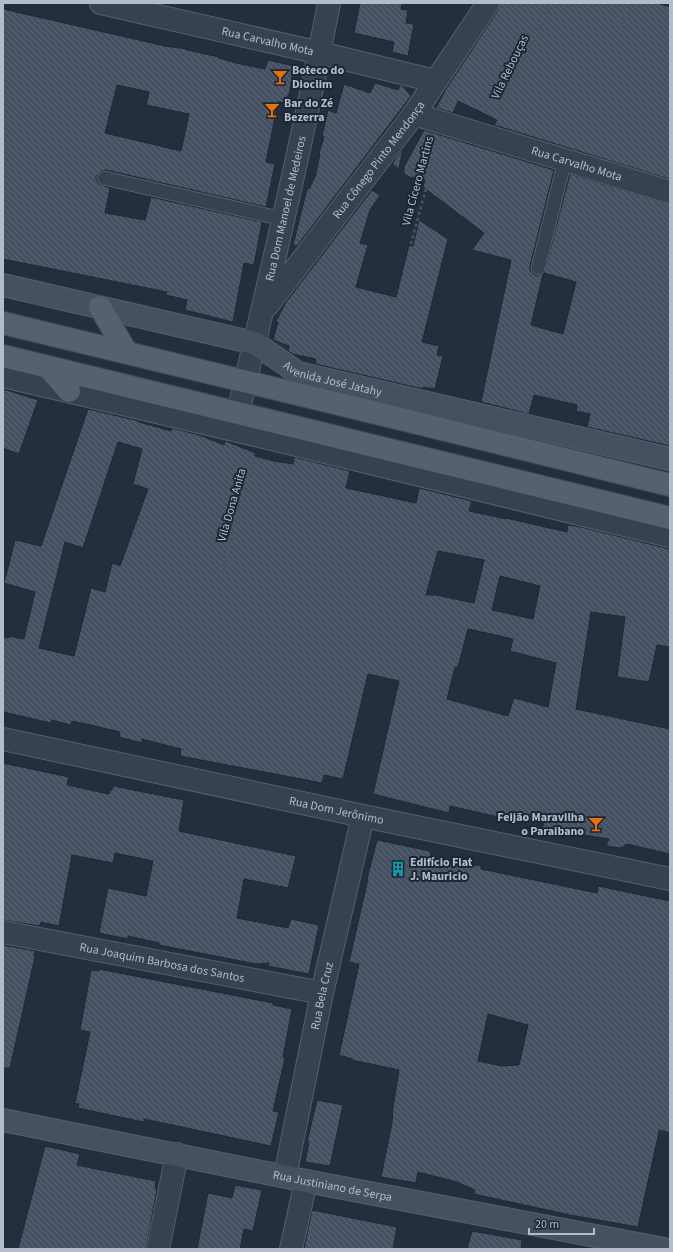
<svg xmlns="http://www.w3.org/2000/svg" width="673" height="1252" font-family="'Source Sans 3',sans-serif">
<defs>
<pattern id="building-back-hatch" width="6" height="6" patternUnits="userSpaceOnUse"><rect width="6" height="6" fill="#455162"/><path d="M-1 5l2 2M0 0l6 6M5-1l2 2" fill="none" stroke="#5d6877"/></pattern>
</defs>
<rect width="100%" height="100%" fill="#242f3e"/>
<g fill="url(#building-back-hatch)" stroke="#1f2835" fill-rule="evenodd">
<polygon points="360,3 402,3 401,9 408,10 406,23 414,24 408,56 392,52 394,42 354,33"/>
<polygon points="500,3 657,3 670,7 670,174 669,179 494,125 497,120 458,101 453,113 436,108 446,89 498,10"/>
<path d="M3,9L165,46L187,49V50L219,57V58L236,63L265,69L268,60L294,66L289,95H288L286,103L278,102L266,162L275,164L266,207L106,170L101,171L96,176V180L99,184L110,188L105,213L145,220L151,197L262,222L254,265L244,263L233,322L185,310L187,300L166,295L167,292L3,259ZM117,85L149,92L146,105L189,114L181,151L105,133Z"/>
<polygon points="375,83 398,90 400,85 403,86 411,96 297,246 293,245 307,189 309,189 315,177 320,154 319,153 324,137 322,136 328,110 336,113 344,84 370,93"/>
<polygon points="424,130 554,170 530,266 530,271 533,274 536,276 543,274 531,325 563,334 576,282 544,273 570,174 670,204 670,446 587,427 590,414 576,411 577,405 534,395 529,414 481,402 511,260 472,250 484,233 423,187 425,180 409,177 404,173 404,167"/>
<polygon points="403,148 399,169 392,164"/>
<polygon points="372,190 380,195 370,210 360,243 368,245 356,287 396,297 409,245 413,246 419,220 448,239 422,342 439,346 437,355 443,356 435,389 423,387 423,389 315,364 316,359 293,354 288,351 289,346 273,340 278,322 276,321 286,302"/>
<polygon points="3,389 38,400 19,454 3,448"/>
<path d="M88,409L139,421V422L171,431L172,428L199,435L224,445L225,441L256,453L255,456L274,461L293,464L294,457L350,471L346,488L416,503L419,488L472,501L469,511L506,519V518L567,532L568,525L581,527L670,549V647L657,645L649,682L617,677L625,617L591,612L576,709L670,729V854L627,844L621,848L606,846L609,839L542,828L544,823L520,818L499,814L498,817L450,806L449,813L373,794L399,681L368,674L343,779L324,775L322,783L180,756L181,749L142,739V743L119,737L120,732L91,725L72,721L71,725L52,720L51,723L3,712V637L9,638V636L24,639L35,592L4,583L15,540L41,546ZM118,442L142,449L133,484L148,489L120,566L112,563L105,592L91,588L74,656L39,648L65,542L83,548ZM438,551L484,560L474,603L436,595H426ZM500,576L540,586L533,619L492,610ZM468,629L513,639L510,651L556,663L548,707L514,698L508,716L447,699L455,667H458Z"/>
<polygon points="3,763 69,777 67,785 109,794 110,790 112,790 113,786 184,800 179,831 296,856 288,888 244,879 237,918 288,928 291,919 319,925 309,974 268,966 269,963 256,964 159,945 159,943 128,936 128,939 99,933 108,888 146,896 153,861 115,853 113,863 72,855 59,926 41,922 40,926 3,920"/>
<path d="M377,840L430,851L431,860L462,867L481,865V869L597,893L598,886L670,901V1133L659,1130V1132L638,1227L570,1215L474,1194L475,1190L457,1182L418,1172L416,1183L381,1177L392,1123L393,1108L399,1070L352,1060V1059L339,1055L359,964L349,962L368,879H367ZM488,1014L528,1025L519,1065L502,1066L478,1061Z"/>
<polygon points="3,945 35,951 34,957 35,957 10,1068 3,1068"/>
<polygon points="99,969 273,1003 273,1005 292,1009 283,1057 285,1058 273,1111 279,1112 271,1146 144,1119 144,1122 134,1120 78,1108 79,1104 75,1103 90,1032 80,1030 91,970 99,971"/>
<polygon points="317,1100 343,1105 330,1166 305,1162 309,1142 307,1142"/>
<polygon points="45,1146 80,1154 77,1165 156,1181 155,1188 157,1189 146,1249 18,1249"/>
<polygon points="235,1185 262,1190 253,1231 244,1229 240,1249 197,1249 208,1193 232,1198"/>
<polygon points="312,1210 397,1227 393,1249 304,1249"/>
<polygon points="472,1231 522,1240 521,1249 467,1249"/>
</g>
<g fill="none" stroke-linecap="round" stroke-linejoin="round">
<defs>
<g id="lane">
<polyline points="104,178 283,219"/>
<polyline points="538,268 565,160"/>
</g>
<g id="street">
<path id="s1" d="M101,3L320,53L435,81"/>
<path id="s2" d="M414,114L670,192"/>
<path id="s3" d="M267,306L414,114L488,3"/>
<polyline points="3,376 251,434 670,536"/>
<path id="s4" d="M238,413C270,277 303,140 329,3"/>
<path id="s5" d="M3,739L363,816L670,879"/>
<path id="s6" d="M3,932L322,993"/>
<path id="s7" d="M285,1176L322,993L363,816"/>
<polyline points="158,1249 177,1154"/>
<polyline points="291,1249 306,1181"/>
</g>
<g id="secondary">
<path id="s8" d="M3,285L255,343L298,373L670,459"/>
<path id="s9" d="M3,1120L306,1181L664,1249"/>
</g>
<g id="primary">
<polyline points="100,307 127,353"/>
<polyline points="3,323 401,419 670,485"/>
<polyline points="3,356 670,518"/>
<polyline points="48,367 69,391"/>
</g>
</defs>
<use href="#lane" stroke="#565f6c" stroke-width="15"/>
<use href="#street" stroke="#565f6c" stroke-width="24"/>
<use href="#secondary" stroke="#565f6c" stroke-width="24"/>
<use href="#primary" stroke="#414a57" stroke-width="24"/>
<g stroke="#44595c" stroke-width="2.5" stroke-dasharray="3 3" stroke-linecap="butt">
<polyline points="621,30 628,3"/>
<polyline points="496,117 549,7"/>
<polyline points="411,244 438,144"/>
<polyline points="220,579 255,457"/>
</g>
<use href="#lane" stroke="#38414e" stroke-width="13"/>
<use href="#street" stroke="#38414e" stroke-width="22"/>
<use href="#secondary" stroke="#465061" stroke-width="22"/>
<use href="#primary" stroke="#56606e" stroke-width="22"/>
</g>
<defs>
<symbol id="bar-bare" viewBox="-9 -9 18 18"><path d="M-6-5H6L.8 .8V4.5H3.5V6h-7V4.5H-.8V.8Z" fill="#e8710a" stroke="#1d2633" stroke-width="2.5" paint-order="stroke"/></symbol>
<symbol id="building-bare" viewBox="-9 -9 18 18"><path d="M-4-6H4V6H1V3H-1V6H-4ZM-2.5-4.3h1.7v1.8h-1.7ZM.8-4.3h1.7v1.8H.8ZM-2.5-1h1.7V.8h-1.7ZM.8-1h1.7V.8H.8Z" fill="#0f9aa8" stroke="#1d2633" stroke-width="2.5" paint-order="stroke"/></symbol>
</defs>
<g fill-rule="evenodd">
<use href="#bar-bare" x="269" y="66" width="22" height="22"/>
<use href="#bar-bare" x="261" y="99" width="22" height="22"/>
<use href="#bar-bare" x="585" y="813" width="22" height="22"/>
<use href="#building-bare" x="387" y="858" width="22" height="22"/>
</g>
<g text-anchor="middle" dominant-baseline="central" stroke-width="4" stroke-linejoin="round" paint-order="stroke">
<g font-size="12" fill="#b4bcc9" stroke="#1d2633">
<text stroke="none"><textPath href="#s1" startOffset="171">Rua Carvalho Mota</textPath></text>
<text transform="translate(510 67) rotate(-64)">Vila Rebouças</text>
<text stroke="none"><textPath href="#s3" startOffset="184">Rua Cônego Pinto Mendonça</textPath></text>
<text stroke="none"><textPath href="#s2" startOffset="170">Rua Carvalho Mota</textPath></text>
<text transform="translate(418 181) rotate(-75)">Vila Cícero Martins</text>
<text stroke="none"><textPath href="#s4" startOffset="210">Rua Dom Manoel de Medeiros</textPath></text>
<text stroke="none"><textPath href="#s8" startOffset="346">Avenida José Jatahy</textPath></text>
<text transform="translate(232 505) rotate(-74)">Vila Dona Anita</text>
<text stroke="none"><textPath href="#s5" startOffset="341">Rua Dom Jerônimo</textPath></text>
<text stroke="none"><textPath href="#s6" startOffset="162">Rua Joaquim Barbosa dos Santos</textPath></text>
<text stroke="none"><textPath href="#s7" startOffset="184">Rua Bela Cruz</textPath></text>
<text stroke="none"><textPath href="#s9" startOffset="336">Rua Justiniano de Serpa</textPath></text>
</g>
<g font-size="12" font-weight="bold" fill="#b4bcc9" stroke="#1d2633" text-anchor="start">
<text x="292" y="70">Boteco do<tspan x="292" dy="14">Dioclim</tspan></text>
<text x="284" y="103">Bar do Zé<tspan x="284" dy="14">Bezerra</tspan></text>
<text x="584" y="817" text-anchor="end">Feijão Maravilha<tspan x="584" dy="14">o Paraibano</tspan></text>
<text x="410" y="862">Edifício Flat<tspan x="410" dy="14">J. Mauricio</tspan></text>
</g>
</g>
<rect width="673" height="1252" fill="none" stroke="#b4bcc9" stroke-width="8"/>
<path d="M529 1228v6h65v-6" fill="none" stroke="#b4bcc9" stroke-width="2"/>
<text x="535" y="1228" font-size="12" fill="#b4bcc9" stroke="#1d2633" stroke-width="3" paint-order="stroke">20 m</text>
</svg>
